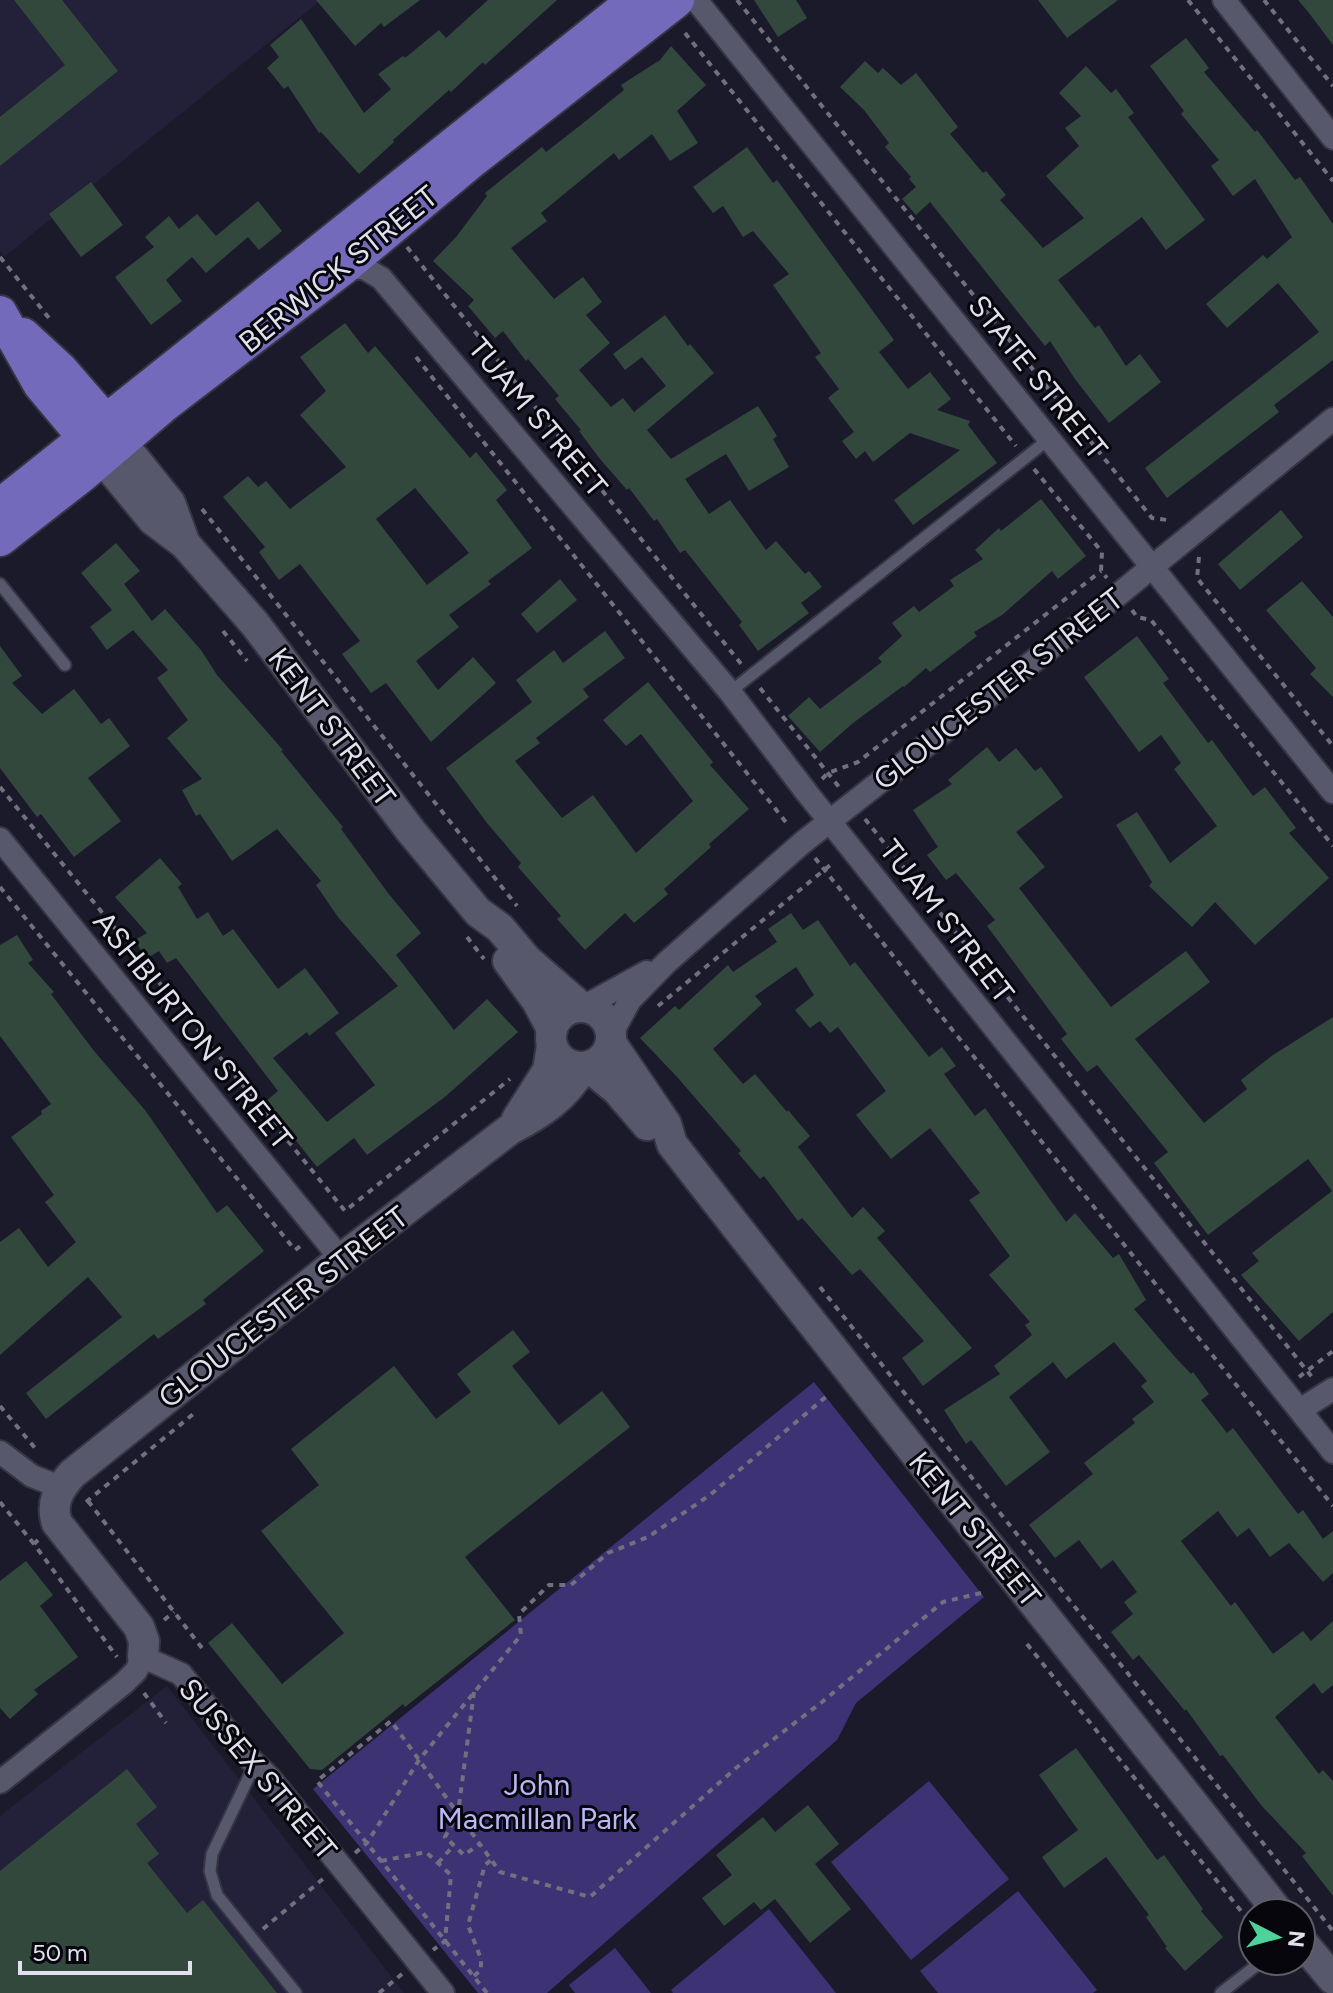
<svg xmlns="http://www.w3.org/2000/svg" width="1333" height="1993" font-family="Figtree,sans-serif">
<rect width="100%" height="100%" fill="#1b1a2b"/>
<g fill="#232139">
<polygon points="0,0 321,0 5,256 0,251"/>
<polygon points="167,1686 404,1993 0,1993 0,1816"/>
</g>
<g fill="#3d3374">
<polygon points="814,1382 984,1597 856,1703 837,1740 547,1993 478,1993 313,1789"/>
<polygon points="929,1781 1009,1879 911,1960 831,1862"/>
<polygon points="1018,1891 1097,1990 1093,1993 938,1993 920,1971"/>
<polygon points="769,1909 836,1993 673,1993 671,1990"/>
<polygon points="615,1948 651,1993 575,1993 569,1985"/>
</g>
<g fill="#32483d" fill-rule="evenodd">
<polygon points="14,0 62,0 118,71 0,166 0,117 65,65"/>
<polygon points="316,0 420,0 384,27 381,23 355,46"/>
<polygon points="488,0 557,0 485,65 483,62 451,92 449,90 393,140 394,142 359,174 321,132 319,133 288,86 284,89 267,68 279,57 270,45 301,19 364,113 391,89 378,74 403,56 405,58 439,30 446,38"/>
<polygon points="754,0 796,0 807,18 778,37"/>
<polygon points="1038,0 1118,0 1067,38"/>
<polygon points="1298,0 1333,0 1333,45 1309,13"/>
<polygon points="1186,38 1209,68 1204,72 1255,132 1257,130 1295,180 1300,177 1333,224 1333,360 1274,405 1279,412 1167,498 1145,468 1319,332 1278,283 1227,328 1206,304 1263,255 1267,259 1292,237 1255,179 1233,196 1211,166 1219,160 1181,114 1184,111 1150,66"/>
<polygon points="671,46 706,85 677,111 698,143 670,161 652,134 619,160 614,153 541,213 547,221 511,248 554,299 583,277 602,302 586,315 610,343 579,370 611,407 623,398 634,412 666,386 642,357 625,370 613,354 665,315 688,346 690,344 714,373 647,430 671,459 758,406 777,436 773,439 789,467 749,491 726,454 685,479 709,514 730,500 766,550 776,541 805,574 809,571 822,587 801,603 809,613 758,651 739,625 742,622 685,550 680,553 657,519 654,521 629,488 627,490 600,459 579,431 581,430 555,399 559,396 528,359 526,361 503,331 495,338 468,306 474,300 433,261 456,237 487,196 485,193 542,147 546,152 582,124 624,90 621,85 660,60"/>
<polygon points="865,61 878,73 883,68 901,85 916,73 958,127 950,134 983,173 986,171 1006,195 1000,200 1043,248 1084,218 1046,176 1079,146 1065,128 1081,116 1059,93 1086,66 1111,93 1116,89 1134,113 1128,117 1205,220 1166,250 1142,217 1058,280 1095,328 1099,325 1126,366 1140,354 1161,382 1109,423 1075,379 1050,341 1045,346 930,202 916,215 902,199 916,187 909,179 911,177 885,147 889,143 864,110 840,87"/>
<polygon points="747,147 773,183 777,180 894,340 879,352 908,389 930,372 951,399 937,410 970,421 968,425 997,463 913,525 894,500 960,450 910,433 873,462 865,451 856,459 842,441 854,432 828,398 839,389 815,357 821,353 773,285 789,274 753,231 743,237 723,206 713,213 693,187"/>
<polygon points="91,182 123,225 81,257 49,214"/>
<polygon points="258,201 282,231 259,250 248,237 206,273 192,257 166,280 182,301 151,325 115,277 154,247 145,237 169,216 179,229 197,214 216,236"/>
<path d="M345,323L368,353L375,346L470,458L476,452L507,490L496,500L532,548L488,581L491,584L449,615L459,627L416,661L438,690L473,657L496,683L431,742L386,683L371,693L342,654L360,641L300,564L279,580L259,552L265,547L223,497L248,476L258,487L266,481L290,509L346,467L300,415L326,391L300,357ZM415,488L469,553L427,585L376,519Z"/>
<polygon points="1041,499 1086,556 1058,579 1052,571 1002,615 974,632 977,636 930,672 926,668 904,687 903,686 853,723 820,752 788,716 809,697 820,709 882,662 878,658 902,636 892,623 914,606 919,612 954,586 950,580 983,559 975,550 999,528 1001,531"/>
<polygon points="1281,510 1303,537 1240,590 1218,564"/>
<polygon points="116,543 140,571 124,584 152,621 165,609 201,650 217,675 283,750 281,751 343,827 341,829 388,893 421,933 396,955 454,1030 487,999 518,1032 446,1096 367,1155 354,1138 317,1167 265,1102 278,1091 176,958 167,963 159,951 146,959 135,940 147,933 115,897 160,858 182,884 178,887 197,919 208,912 223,936 233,929 278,989 305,968 339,1013 309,1036 307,1032 273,1058 327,1122 375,1085 335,1033 398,986 338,917 316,885 321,881 277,829 232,861 200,814 196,816 182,790 202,779 167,738 188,720 157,678 168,670 133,630 107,650 90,627 112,610 81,573"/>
<polygon points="560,579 577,600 537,633 521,614"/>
<polygon points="1302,581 1333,617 1333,697 1310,674 1316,668 1266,610"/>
<polygon points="605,631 625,658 583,689 589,697 536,738 540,743 515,761 562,818 593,795 636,853 693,801 641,734 626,746 603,720 648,682 713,762 710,765 749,809 709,844 711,847 664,889 668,894 634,923 625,913 585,950 557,919 561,916 518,867 521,863 487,823 446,768 532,702 516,680 554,650 563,663"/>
<polygon points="1137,636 1169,679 1163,683 1208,743 1212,740 1253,796 1265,787 1296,828 1289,833 1329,878 1255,945 1215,902 1192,927 1149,886 1152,882 1116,825 1137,812 1170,863 1217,826 1174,769 1181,763 1161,735 1139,752 1084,677"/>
<polygon points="0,646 22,676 12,683 42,714 74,689 101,724 109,718 130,746 88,778 121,821 74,857 41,814 37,817 0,768"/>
<polygon points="987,747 999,762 1016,748 1035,771 1041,767 1063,797 1016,832 1045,867 1019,888 1111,1007 1186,951 1210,982 1135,1039 1204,1123 1247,1089 1241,1080 1273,1055 1333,1017 1333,1312 1299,1341 1241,1275 1259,1261 1252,1253 1332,1191 1308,1159 1208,1235 1154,1163 1168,1152 1097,1065 1087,1072 1061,1039 1067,1034 987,926 995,920 956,873 946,880 927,855 938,847 913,810 952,784 948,780"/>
<polygon points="791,913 803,930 818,920 850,966 855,962 929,1057 942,1047 956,1066 944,1074 975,1116 985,1108 1066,1222 1075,1213 1113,1258 1119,1254 1146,1300 1134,1309 1175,1357 1191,1374 1193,1372 1209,1394 1201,1400 1227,1433 1233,1428 1298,1514 1303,1510 1323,1539 1333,1531 1333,1573 1323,1582 1289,1543 1270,1557 1249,1528 1237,1537 1218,1511 1181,1541 1231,1606 1235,1602 1273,1654 1303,1631 1311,1641 1333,1621 1333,1685 1322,1694 1314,1683 1275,1717 1319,1774 1323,1770 1333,1781 1333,1896 1302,1856 1306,1853 1261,1805 1223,1755 1220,1756 1186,1709 1185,1711 1139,1655 1133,1660 1111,1632 1133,1614 1124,1602 1137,1592 1113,1560 1101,1569 1079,1540 1055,1558 1029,1525 1093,1474 1084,1463 1135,1423 1132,1419 1154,1402 1141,1386 1147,1381 1114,1342 1066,1379 1053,1362 1009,1397 1050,1452 1006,1486 971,1440 966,1444 944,1410 1000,1374 994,1366 1032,1335 1025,1325 1030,1322 989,1275 1010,1256 969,1200 980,1193 930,1128 891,1159 856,1115 886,1091 838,1027 830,1033 820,1021 810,1028 795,1010 814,995 796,967 755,996 762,1004 713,1049 743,1084 755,1074 787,1112 788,1110 810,1136 798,1147 852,1218 863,1207 885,1231 877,1238 972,1348 923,1386 902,1358 924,1341 860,1269 852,1275 802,1218 798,1221 764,1176 760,1179 738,1153 741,1151 678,1078 640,1038 675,1006 679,1010 728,965 733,972 777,942 768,929"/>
<polygon points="17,935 33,960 28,963 54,992 51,994 94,1051 145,1110 217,1213 227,1205 264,1251 203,1300 206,1304 158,1339 154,1334 46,1419 26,1393 122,1317 88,1277 0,1355 0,1242 19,1228 48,1267 76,1242 45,1202 54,1195 11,1137 42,1114 41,1111 51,1104 0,1036 0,945"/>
<polygon points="513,1330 530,1352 512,1366 559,1425 602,1391 630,1427 465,1557 515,1620 405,1707 403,1704 322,1770 310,1769 208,1643 232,1623 282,1684 344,1633 261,1531 319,1485 291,1449 394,1366 436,1419 471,1392 457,1374"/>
<polygon points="26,1561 53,1595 40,1606 78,1657 34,1690 38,1694 10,1719 0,1708 0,1581"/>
<polygon points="1076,1748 1157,1860 1164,1855 1203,1909 1201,1911 1223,1937 1185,1971 1165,1948 1167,1947 1146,1917 1149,1915 1106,1857 1064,1888 1042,1857 1078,1830 1039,1775"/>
<polygon points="127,1769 157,1807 136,1824 159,1854 147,1863 187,1913 203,1900 277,1993 0,1993 0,1871"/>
<polygon points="808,1805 839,1844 815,1864 851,1909 810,1943 775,1899 761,1910 754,1902 724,1926 702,1898 732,1875 716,1855 763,1817 775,1832"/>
</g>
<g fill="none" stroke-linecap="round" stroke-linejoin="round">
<defs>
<g id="lane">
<polyline points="0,584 65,665"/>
<polyline points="730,692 1049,439"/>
<polyline points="255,1764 212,1854 210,1871 217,1895 296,1993"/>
<polyline points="1221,1993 1262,1961"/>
</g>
<g id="street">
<polyline points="696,0 1333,792"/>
<polyline points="1224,0 1333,138"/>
<polyline points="343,268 364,268 381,278 730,692 807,793 1333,1452"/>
<polyline points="0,839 341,1259"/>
<polyline points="585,1006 647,972"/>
<polyline points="612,1033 630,1000 666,963 802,843 1119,594 1333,419"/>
<polyline points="1300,1410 1333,1389"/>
<polyline points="0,1452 32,1476 60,1487"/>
<polyline points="0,1782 124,1683 136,1671 143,1657 181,1674 248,1757 269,1777 443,1993"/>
</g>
<g id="secondary">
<polyline points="106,423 170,503 185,544"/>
<polyline points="87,440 153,520 185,544 255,624 410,830 478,912 500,928 526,959 580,1006"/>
<polyline points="508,961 537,1001 552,1029"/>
<circle cx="581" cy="1037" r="30"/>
<path d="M611,1043L666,1124L672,1144C872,1402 1078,1656 1279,1913"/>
<polyline points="589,1067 617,1090 647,1125"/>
<polyline points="517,1119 548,1070 552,1045"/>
<path d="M143,1657L144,1641L139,1627L57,1523C50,1503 59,1489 72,1474L341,1259L509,1130C540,1114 565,1098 583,1067"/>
<polyline points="1301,1941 1333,1979"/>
</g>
<g id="primary">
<polyline points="0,313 40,384 86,439"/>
<polyline points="23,335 60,369 106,422"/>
<polyline points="0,506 635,0"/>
<polyline points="0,539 82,475 164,405 343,268 474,159 677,0"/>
</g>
</defs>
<use href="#lane" stroke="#363543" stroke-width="15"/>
<use href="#street" stroke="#363543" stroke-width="26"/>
<use href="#secondary" stroke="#363543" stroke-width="34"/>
<use href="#primary" stroke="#363543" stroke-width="38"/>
<g stroke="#71707f" stroke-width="4" stroke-dasharray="6 6" stroke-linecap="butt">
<polyline points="737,0 1152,518 1167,520 1170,523"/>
<polyline points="1188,0 1333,181"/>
<polyline points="1264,0 1333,86"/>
<polyline points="685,33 1016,446"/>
<polyline points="407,247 742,665"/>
<polyline points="0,257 49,318"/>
<polyline points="416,357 789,826"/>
<polyline points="1034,469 1102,552 1101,571 1107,578"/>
<polyline points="202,509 517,906"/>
<polyline points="1199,557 1197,578 1333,746"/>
<polyline points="1132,610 1137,617 1151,620 1333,846"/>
<polyline points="223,631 247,661"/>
<polyline points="760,688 839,787"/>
<polyline points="822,779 828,773 858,762 1101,571"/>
<polyline points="0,787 345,1211 510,1079"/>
<polyline points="865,819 1312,1377"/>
<polyline points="815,858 1333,1506"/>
<polyline points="0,887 295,1250 302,1245"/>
<polyline points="467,937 484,959"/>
<polyline points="658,1006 834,862"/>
<polyline points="820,1287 1333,1931"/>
<polyline points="1299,1377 1333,1351"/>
<polyline points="0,1406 35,1448"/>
<polyline points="88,1501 202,1648"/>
<polyline points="0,1502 34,1544"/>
<polyline points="86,1502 197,1411"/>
<polyline points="38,1540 34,1544 117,1657"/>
<polyline points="164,1620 174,1612"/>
<polyline points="1027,1644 1253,1926"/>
<polyline points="474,1692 458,1813 445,1837 464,1855 480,1844"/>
<polyline points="144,1693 166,1723"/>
<polyline points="355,1853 367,1843 419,1760 521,1635 519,1614 549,1585 571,1585 608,1553 648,1537 710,1495 828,1395"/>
<polyline points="381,1861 426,1852 451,1875 445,1941 433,1950"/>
<polyline points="438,1863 454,1845"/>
<polyline points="263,1929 324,1878"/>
<polyline points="474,1976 481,1970 481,1959 468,1925 485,1865 491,1860"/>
<polyline points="379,1993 402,1974"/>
<polyline points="487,1993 317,1781 391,1721 500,1872 590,1897 736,1768 822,1702 943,1602 985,1592"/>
</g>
<use href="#lane" stroke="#58586c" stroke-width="11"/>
<use href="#street" stroke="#58586c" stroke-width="22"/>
<use href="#secondary" stroke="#58586c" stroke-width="30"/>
<use href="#primary" stroke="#746abb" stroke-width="34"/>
</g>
<g text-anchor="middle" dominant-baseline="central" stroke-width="6" stroke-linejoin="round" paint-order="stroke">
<g font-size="30" fill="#e1e1ed" stroke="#07060d">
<text transform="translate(338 269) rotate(-39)">BERWICK STREET</text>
<text transform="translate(1038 377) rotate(51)">STATE STREET</text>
<text transform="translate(538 417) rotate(50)">TUAM STREET</text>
<text transform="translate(998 689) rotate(-38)">GLOUCESTER STREET</text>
<text transform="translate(332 727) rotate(53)">KENT STREET</text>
<text transform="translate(947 921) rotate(52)">TUAM STREET</text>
<text transform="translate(193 1030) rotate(51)">ASHBURTON STREET</text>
<text transform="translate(283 1307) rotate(-38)">GLOUCESTER STREET</text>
<text transform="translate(975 1529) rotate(51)">KENT STREET</text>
<text transform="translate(258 1769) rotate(50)">SUSSEX STREET</text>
</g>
<g font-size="30" fill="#bab7f6" stroke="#07060d">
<text x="537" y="1784">John<tspan x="537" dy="34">Macmillan Park</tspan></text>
</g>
</g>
<g transform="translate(1277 1937) rotate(96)"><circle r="38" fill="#07060d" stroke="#5e5e67" stroke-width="2"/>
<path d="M0-6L14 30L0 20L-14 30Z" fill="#4dd39a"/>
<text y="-12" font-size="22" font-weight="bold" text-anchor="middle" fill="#e1e1ed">N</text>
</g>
<path d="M20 1961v12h170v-12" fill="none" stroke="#e1e1ed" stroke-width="4"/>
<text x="32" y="1961" font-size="24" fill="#e1e1ed" stroke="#07060d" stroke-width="6" paint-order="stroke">50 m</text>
</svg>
